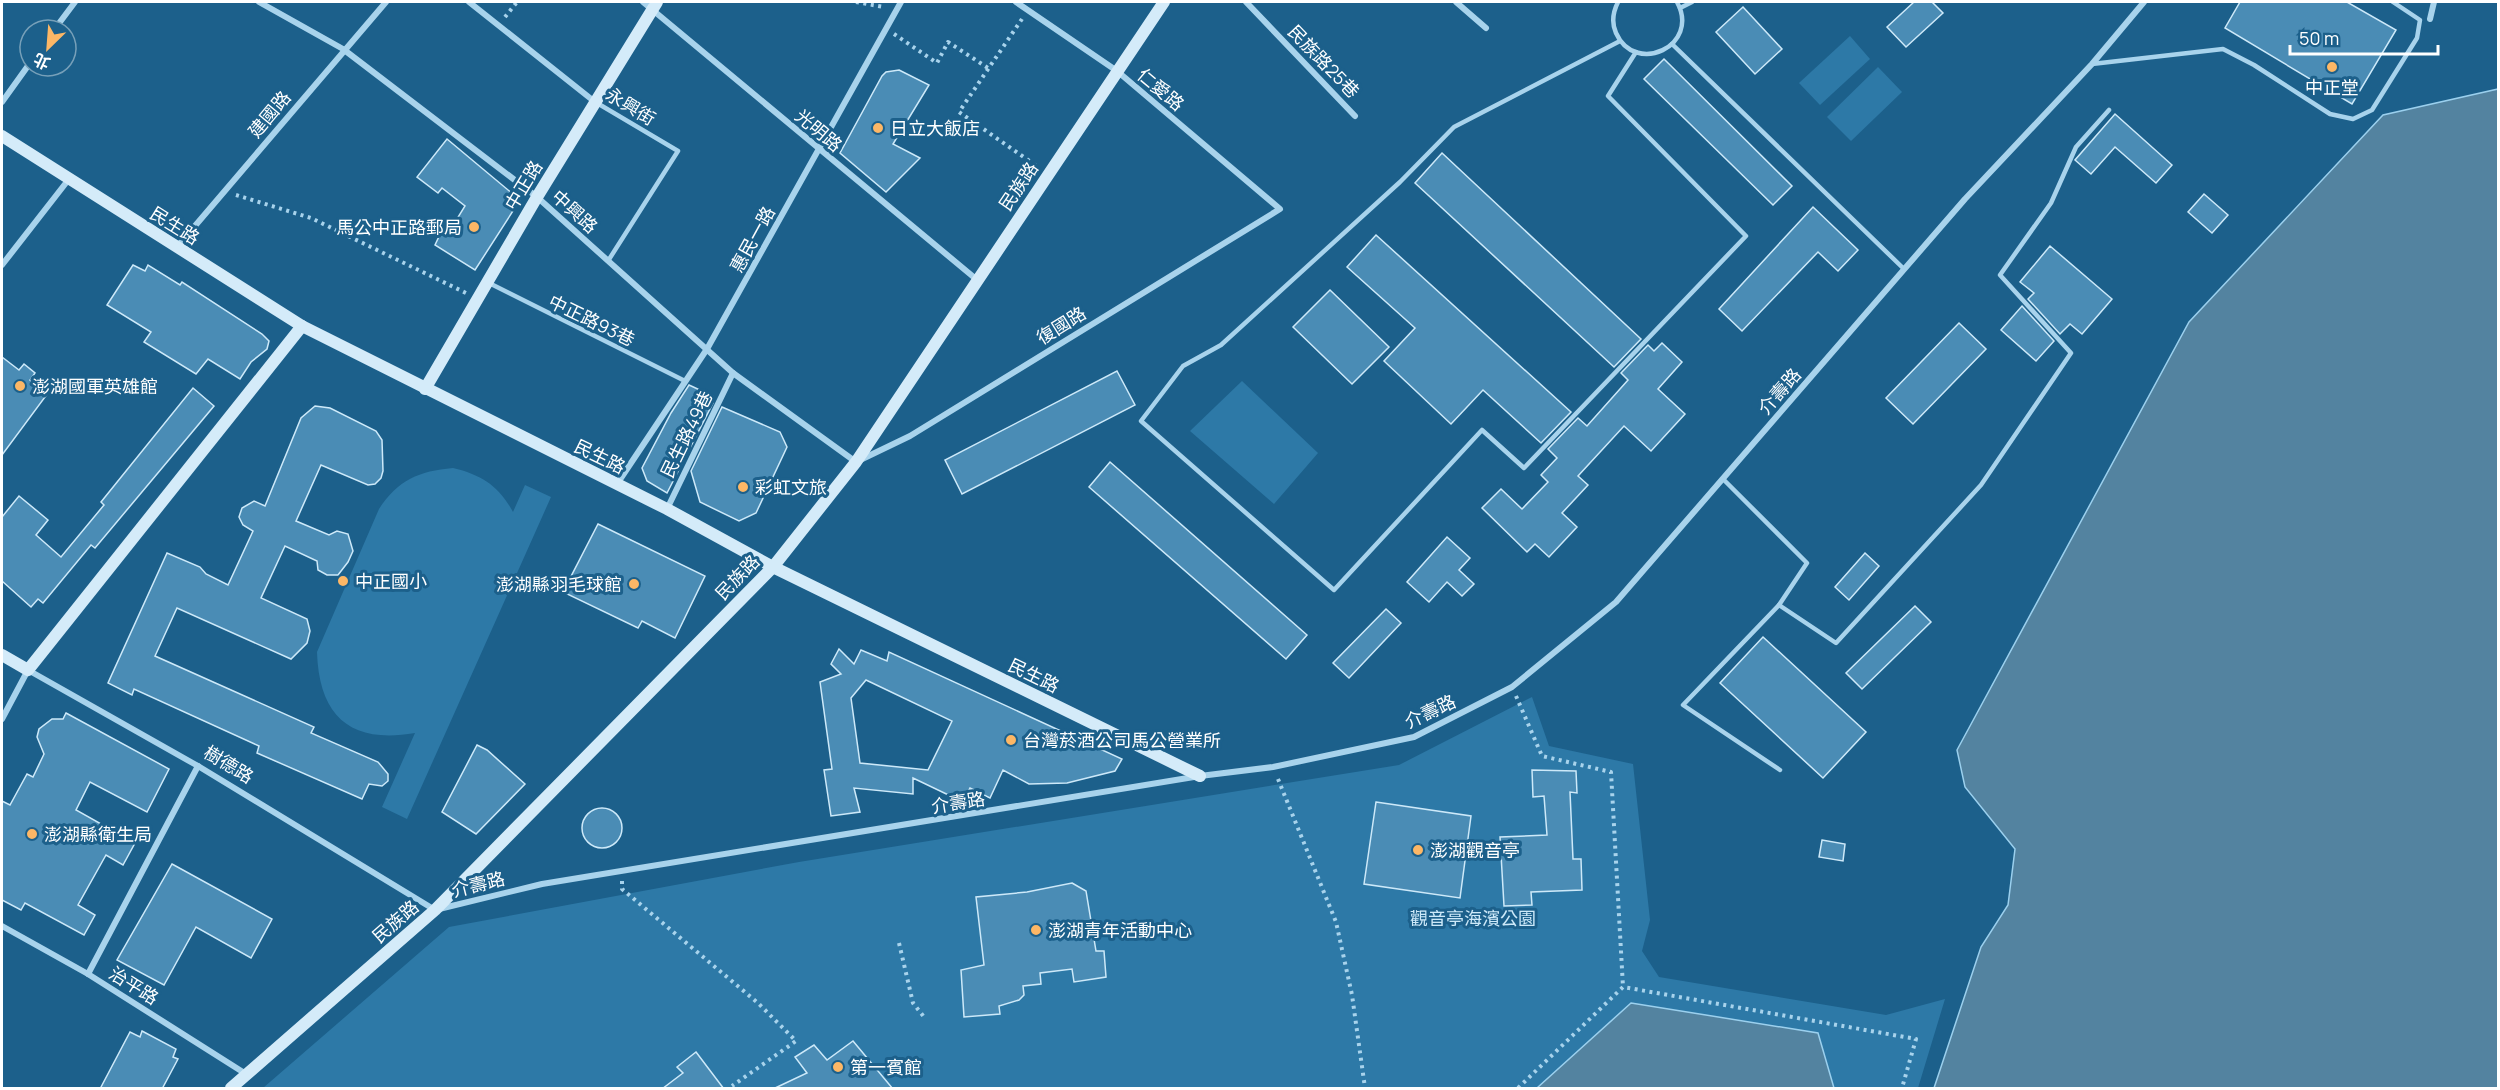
<svg xmlns="http://www.w3.org/2000/svg" width="2500" height="1090" font-family="Manrope,'Noto Sans TC',sans-serif">
<rect width="100%" height="100%" fill="#1c608b"/>
<g fill="#2d79a7">
<polygon points="1850,36 1870,59 1820,105 1799,83"/>
<polygon points="1878,67 1902,92 1851,141 1827,117"/>
<polygon points="1242,381 1318,453 1274,504 1190,431"/>
<path d="M453,468C482,475 499,486 513,512L525,485L551,497L407,819L382,807L415,733C352,744 319,718 317,652L379,509C398,480 419,471 453,468Z"/>
<polygon points="1532,697 1549,746 1633,764 1650,920 1642,951 1659,977 1886,1015 1945,999 1918,1088 263,1088 449,927 799,862 1399,765"/>
</g>
<g fill="#5383a0" stroke="#9bd0ee" stroke-width="1.5">
<polygon points="2498,89 2498,1088 1934,1088 1981,947 2008,905 2015,849 1965,787 1957,750 2189,322 2383,115"/>
<polygon points="1631,1003 1818,1033 1834,1088 1537,1088"/>
</g>
<g fill="#4a8cb5" stroke="#cde9f9" stroke-width="1.5" fill-rule="evenodd">
<polygon points="1914,2 1932,2 1943,13 1906,47 1887,27"/>
<polygon points="2240,2 2347,2 2396,30 2352,104 2225,28"/>
<polygon points="1743,7 1782,49 1755,74 1716,32"/>
<polygon points="1664,59 1792,186 1773,205 1644,79"/>
<polygon points="899,70 929,85 893,144 920,158 886,192 840,153 882,76 886,72"/>
<polygon points="2115,114 2172,165 2156,183 2115,147 2091,174 2075,160"/>
<polygon points="447,139 520,200 475,270 435,245 443,228 449,232 465,206 442,188 438,193 417,177"/>
<polygon points="1442,153 1641,339 1614,367 1415,183"/>
<polygon points="2204,194 2228,215 2212,233 2188,212"/>
<polygon points="1813,207 1858,250 1838,271 1818,252 1742,331 1719,309"/>
<polygon points="1376,235 1571,412 1541,443 1483,390 1451,424 1384,361 1415,328 1347,267"/>
<polygon points="2050,246 2112,299 2082,334 2070,324 2060,334 2028,299 2034,293 2020,282"/>
<polygon points="133,265 145,271 148,265 180,285 182,282 262,334 269,341 267,349 251,362 240,379 208,359 196,374 144,342 151,332 107,305"/>
<polygon points="1330,290 1389,347 1352,384 1293,327"/>
<polygon points="2022,306 2054,341 2036,361 2001,330"/>
<polygon points="1959,323 1986,349 1913,424 1886,398"/>
<polygon points="1662,343 1682,362 1658,389 1685,414 1651,451 1624,426 1578,476 1588,485 1562,513 1577,527 1549,557 1535,544 1527,552 1482,508 1501,489 1522,509 1548,482 1541,475 1557,458 1548,449 1578,418 1587,426 1628,380 1621,373 1648,345 1654,351"/>
<polygon points="2,357 19,370 24,364 35,373 30,380 48,393 2,455"/>
<polygon points="1117,371 1135,405 962,494 945,460"/>
<polygon points="689,385 713,396 710,401 713,403 667,493 647,481 642,468 671,413"/>
<polygon points="193,388 214,406 95,548 91,545 43,603 38,599 31,607 2,581 2,517 19,496 48,520 36,535 61,557 104,505 101,502"/>
<polygon points="315,406 330,408 376,431 382,440 383,471 381,478 375,484 368,485 321,465 296,521 329,535 337,531 348,534 353,551 348,562 338,575 327,575 318,570 317,561 285,546 261,598 307,619 310,631 307,643 291,659 177,608 155,656 314,727 311,733 378,762 388,774 388,781 382,786 369,784 362,799 257,753 259,746 134,689 132,695 108,683 167,553 200,567 206,574 228,585 253,531 243,525 239,517 242,508 254,501 265,506 301,418"/>
<polygon points="722,407 780,432 787,447 756,513 739,521 700,502 691,471"/>
<polygon points="1110,462 1307,635 1286,659 1089,487"/>
<polygon points="598,524 705,576 675,638 642,621 638,628 563,592"/>
<polygon points="1447,537 1470,558 1459,570 1474,584 1462,596 1447,582 1429,602 1407,582"/>
<polygon points="1865,553 1879,566 1849,600 1835,587"/>
<polygon points="1915,606 1931,622 1862,689 1846,673"/>
<polygon points="1386,609 1401,623 1349,678 1333,663"/>
<polygon points="1763,637 1866,732 1823,778 1720,683"/>
<path d="M839,649L854,664L861,650L887,661L889,652L1122,759L1115,771L1067,783L1029,784L1003,770L990,798L970,788L963,802L913,778V794L854,788L860,812L831,816L824,770L832,769L820,682L841,674L831,664ZM866,680L952,721L928,770L860,763L851,698Z"/>
<polygon points="66,713 169,769 147,812 90,782 76,810 135,843 123,865 106,855 78,905 95,915 84,935 25,903 21,910 2,900 2,801 10,805 27,774 33,777 44,754 37,737 39,729 52,719 63,719"/>
<polygon points="477,745 487,750 525,784 476,834 442,812"/>
<polygon points="1532,770 1576,771 1577,793 1570,792 1573,859 1581,859 1582,890 1531,892 1532,905 1504,906 1500,837 1547,835 1544,796 1533,797"/>
<polygon points="1376,802 1471,816 1460,898 1364,884"/>
<circle cx="602" cy="828" r="20"/>
<polygon points="1822,840 1845,844 1843,861 1819,857"/>
<polygon points="172,864 272,919 251,958 196,927 164,985 117,960"/>
<polygon points="1072,883 1086,891 1096,951 1104,951 1106,977 1074,982 1072,969 1040,973 1041,984 1023,986 1024,995 1019,1000 999,1006 1000,1014 964,1017 961,970 984,965 976,897 1027,892"/>
<polygon points="142,1031 176,1049 173,1057 178,1059 162,1089 100,1089 130,1032 140,1037"/>
<polygon points="853,1041 893,1089 773,1089 807,1073 795,1057 814,1045 827,1060"/>
<polygon points="696,1052 724,1089 662,1089 683,1073 677,1067"/>
</g>
<g fill="none" stroke-linecap="round" stroke-linejoin="round">
<g stroke="#a8d3ec" stroke-width="4" stroke-dasharray="3 4.5" stroke-linecap="butt">
<polyline points="856,2 884,7"/>
<polyline points="505,17 517,2"/>
<polyline points="1022,19 959,112 1038,167"/>
<polyline points="894,34 937,63 948,42 988,68"/>
<polyline points="236,195 311,218 466,293"/>
<polyline points="1516,696 1542,756 1611,772 1623,987"/>
<polyline points="1278,779 1336,922 1352,995 1365,1088"/>
<polyline points="622,881 622,889 758,1003 796,1041 732,1086"/>
<polyline points="899,943 913,1003 924,1017"/>
<polyline points="1518,1088 1623,987 1916,1039 1902,1088"/>
</g>
<g stroke="#a8d3ec" stroke-width="4.5">
<path d="M1618,2C1613,12 1611,22 1616,33C1635,76 1701,46 1677,2"/>
<polyline points="1680,8 1692,2"/>
<polyline points="1620,41 1454,127 1400,182 1221,345 1183,366 1141,421 1334,590 1482,430 1524,468 1746,236 1608,96 1636,52"/>
<polyline points="1672,44 1904,269"/>
<polyline points="2092,64 2223,49 2254,65 2330,114 2353,119 2372,110 2417,38 2420,20 2393,2"/>
<polyline points="597,103 678,151 608,261"/>
<polyline points="489,283 685,381"/>
<polyline points="1723,479 1807,563 1779,605 1836,643 1981,485 2071,353 2000,275 2051,203 2076,147 2109,110"/>
<polyline points="1779,605 1683,705 1780,770"/>
</g>
<g stroke="#a8d3ec" stroke-width="6">
<polyline points="259,2 343,49 537,197 733,373 856,462 910,436 1280,209 1117,71 1016,2"/>
<polyline points="469,2 595,102"/>
<polyline points="643,2 976,279"/>
<polyline points="1246,2 1355,116"/>
<polyline points="1456,2 1486,28"/>
<polyline points="2430,19 2434,2"/>
<polyline points="54,30 75,2"/>
<polyline points="2,102 30,63"/>
<polyline points="177,247 386,2"/>
<polyline points="2,265 69,179"/>
<polyline points="617,484 707,349 901,2"/>
<polyline points="667,509 733,373"/>
<polyline points="2,719 28,670 198,766 435,910 542,884 1200,776 1273,767 1414,737 1512,687 1616,602 1965,199 2092,64 2144,2"/>
<polyline points="2,926 88,974 246,1074"/>
<polyline points="88,974 198,766"/>
</g>
<g stroke="#d4ebf9" stroke-width="12">
<polyline points="2,136 302,326 667,509 773,567 1200,776"/>
<polyline points="425,389 537,197 657,2"/>
<polyline points="2,655 28,670 302,326"/>
<polyline points="231,1088 435,910 773,567 856,462 1164,2"/>
</g>
</g>
<g fill="#fcb766" stroke="#1c608b" stroke-width="2">
<circle cx="2332" cy="67" r="6"/>
<circle cx="878" cy="128" r="6"/>
<circle cx="474" cy="227" r="6"/>
<circle cx="20" cy="386" r="6"/>
<circle cx="743" cy="487" r="6"/>
<circle cx="343" cy="581" r="6"/>
<circle cx="634" cy="584" r="6"/>
<circle cx="1011" cy="740" r="6"/>
<circle cx="32" cy="834" r="6"/>
<circle cx="1418" cy="850" r="6"/>
<circle cx="1036" cy="930" r="6"/>
<circle cx="838" cy="1067" r="6"/>
</g>
<g text-anchor="middle" dominant-baseline="central" stroke-width="6" stroke-linejoin="round" paint-order="stroke">
<g font-size="18" fill="#fff" stroke="#1c608b">
<text transform="translate(1324 61) rotate(46)">民族路25巷</text>
<text transform="translate(1161 89) rotate(40)">仁愛路</text>
<text transform="translate(631 106) rotate(31)">永興街</text>
<text transform="translate(269 114) rotate(-50)">建國路</text>
<text transform="translate(819 130) rotate(40)">光明路</text>
<text transform="translate(523 185) rotate(-59)">中正路</text>
<text transform="translate(1018 186) rotate(-56)">民族路</text>
<text transform="translate(575 211) rotate(42)">中興路</text>
<text transform="translate(175 225) rotate(32)">民生路</text>
<text transform="translate(752 239) rotate(-61)">惠民一路</text>
<text transform="translate(592 320) rotate(26)">中正路93巷</text>
<text transform="translate(1061 325) rotate(-32)">復國路</text>
<text transform="translate(1779 391) rotate(-49)">介壽路</text>
<text transform="translate(686 434) rotate(-64)">民生路49巷</text>
<text transform="translate(600 456) rotate(26)">民生路</text>
<text transform="translate(737 577) rotate(-46)">民族路</text>
<text transform="translate(1034 675) rotate(26)">民生路</text>
<text transform="translate(1430 711) rotate(-25)">介壽路</text>
<text transform="translate(229 764) rotate(31)">樹德路</text>
<text transform="translate(958 802) rotate(-9)">介壽路</text>
<text transform="translate(478 884) rotate(-14)">介壽路</text>
<text transform="translate(395 921) rotate(-41)">民族路</text>
<text transform="translate(134 985) rotate(32)">治平路</text>
</g>
<g font-size="18" fill="#fff" stroke="#1c608b" text-anchor="start">
<text x="2332" y="87" text-anchor="middle">中正堂</text>
<text x="890" y="128">日立大飯店</text>
<text x="462" y="227" text-anchor="end">馬公中正路郵局</text>
<text x="32" y="386">澎湖國軍英雄館</text>
<text x="755" y="487">彩虹文旅</text>
<text x="355" y="581">中正國小</text>
<text x="622" y="584" text-anchor="end">澎湖縣羽毛球館</text>
<text x="1023" y="740">台灣菸酒公司馬公營業所</text>
<text x="44" y="834">澎湖縣衛生局</text>
<text x="1430" y="850">澎湖觀音亭</text>
<text x="1048" y="930">澎湖青年活動中心</text>
<text x="850" y="1067">第一賓館</text>
</g>
<g font-size="18" fill="#cde9f9" stroke="#1c608b">
<text x="1473" y="918">觀音亭海濱公園</text>
</g>
</g>
<rect width="2500" height="1090" fill="none" stroke="#ffffff" stroke-width="6"/>
<g transform="translate(48 48) rotate(205)"><circle r="28" fill="#1c608b" stroke="#77a0b9" stroke-width="1.5"/>
<path d="M0-4.5L10 22L0 15L-10 22Z" fill="#fcb766"/>
<text y="-9" font-size="16" font-weight="bold" text-anchor="middle" fill="#ffffff">北</text>
</g>
<path d="M2290 45v9h148v-9" fill="none" stroke="#ffffff" stroke-width="3"/>
<text x="2299" y="45" font-size="18" fill="#ffffff" stroke="#1c608b" stroke-width="4.5" paint-order="stroke">50 m</text>
</svg>
